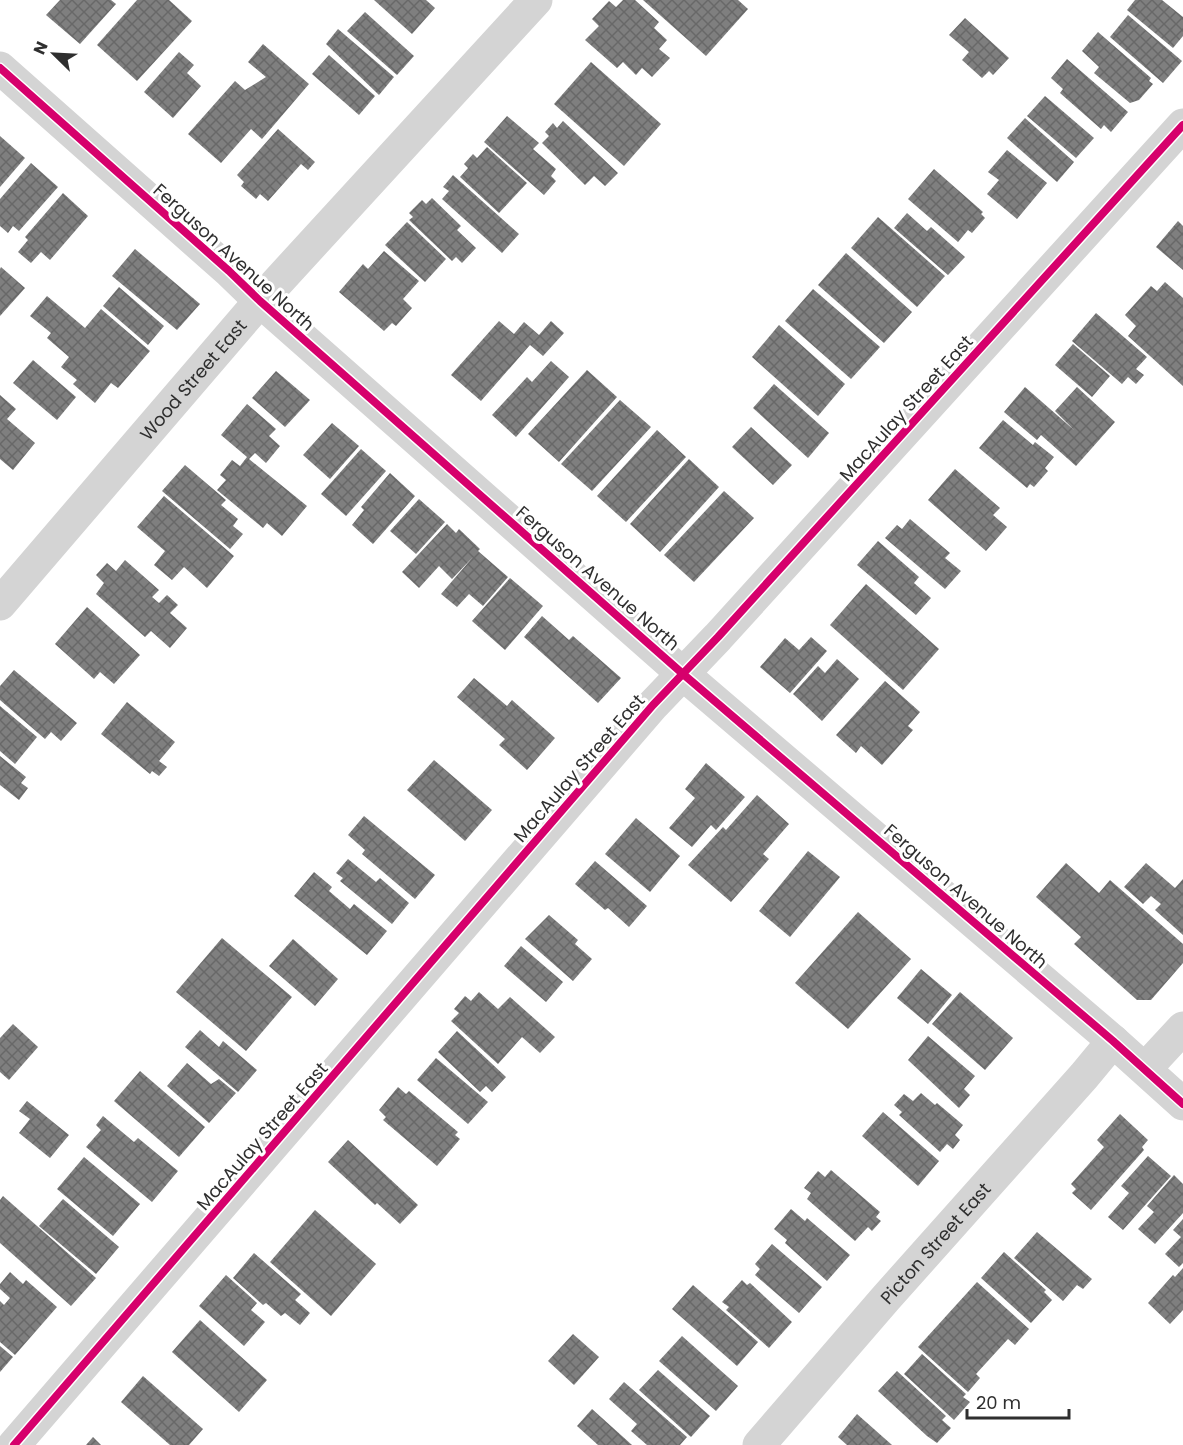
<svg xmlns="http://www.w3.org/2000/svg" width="1183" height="1445" font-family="Poppins,sans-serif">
<defs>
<pattern id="building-cross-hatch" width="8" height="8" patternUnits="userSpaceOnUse" patternTransform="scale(1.5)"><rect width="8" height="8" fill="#7f7f7f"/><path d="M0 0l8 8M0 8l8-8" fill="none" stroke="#686868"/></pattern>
</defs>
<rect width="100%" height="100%" fill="#fff"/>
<g fill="url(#building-cross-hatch)">
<polygon points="60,0 111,0 116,4 80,44 46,15"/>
<polygon points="137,0 169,0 192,21 137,81 97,45"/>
<polygon points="374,0 426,0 435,8 412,34"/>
<polygon points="623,0 635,0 659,22 654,28 667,40 659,49 670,58 652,77 642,68 636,75 623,62 617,68 585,40 599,26 592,19 609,1 616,7"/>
<polygon points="643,0 738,0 748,9 706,56"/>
<polygon points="1135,0 1162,0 1183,17 1183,36 1173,48 1127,10"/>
<polygon points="365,12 414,56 397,75 347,31"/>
<polygon points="1128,15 1182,61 1163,83 1110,37"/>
<polygon points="965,18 1009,58 993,75 989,71 982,78 962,60 969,52 949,35"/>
<polygon points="338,29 394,77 379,95 326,44"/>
<polygon points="1098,32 1151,78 1149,81 1153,84 1139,100 1130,103 1094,73 1099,67 1082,51"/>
<polygon points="263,44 309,84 262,139 251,129 221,163 188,134 235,81 245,90 266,77 248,62"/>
<polygon points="179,52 194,65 187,73 201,86 173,118 144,92"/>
<polygon points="329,55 375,96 359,115 312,74"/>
<polygon points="1067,59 1128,112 1111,132 1104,125 1101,129 1060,93 1063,89 1051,78"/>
<polygon points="591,62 661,124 624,166 554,104"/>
<polygon points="1045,96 1094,138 1076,158 1027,116"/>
<polygon points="507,116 539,143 533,149 556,169 551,176 556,181 544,195 484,142"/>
<polygon points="1025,118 1074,162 1057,182 1007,138"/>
<polygon points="563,121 618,173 605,186 594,176 585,185 542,143 549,136 545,132 553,123 557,128"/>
<polygon points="278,129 315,162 308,170 301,164 268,201 260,194 256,199 241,186 244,182 237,175"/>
<polygon points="0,136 25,158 0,187"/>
<polygon points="487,147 527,183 499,213 460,177 468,168 464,164 473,154 477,158"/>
<polygon points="1007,150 1047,183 1017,219 987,194 999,180 988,172"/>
<polygon points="31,163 58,187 19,231 13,226 8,233 0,226 0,199"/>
<polygon points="934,169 983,212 981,214 985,218 972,233 968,230 958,242 908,199"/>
<polygon points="453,175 519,234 502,253 442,199 449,191 443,187"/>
<polygon points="63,193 88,216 50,260 41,252 31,263 18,252 28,240 25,237"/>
<polygon points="432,198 461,226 457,230 476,248 462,263 456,257 452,261 409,220 413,217 409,213 422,200 426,204"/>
<polygon points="907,213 927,231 931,227 965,257 948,275 894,228"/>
<polygon points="878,217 945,276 917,307 851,248"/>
<polygon points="1178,221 1183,226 1183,270 1156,247"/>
<polygon points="407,222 446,259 425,282 385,245"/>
<polygon points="135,249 200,304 177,330 112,276"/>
<polygon points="384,251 419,281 403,299 412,308 396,326 392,323 384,331 339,292 363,264 368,269"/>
<polygon points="846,253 912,312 884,343 818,285"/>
<polygon points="1,267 25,288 0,316 0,269"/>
<polygon points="1165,282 1183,298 1183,386 1128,336 1136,326 1125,315 1151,286 1157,291"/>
<polygon points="119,287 164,326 148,345 103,306"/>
<polygon points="813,289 880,347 851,379 785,321"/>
<polygon points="47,296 85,328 101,309 150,351 118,388 111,383 95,403 73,384 77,380 61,367 69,357 47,338 51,333 30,316"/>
<polygon points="1096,313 1147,357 1136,369 1144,375 1136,384 1128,377 1122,384 1072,341"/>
<polygon points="499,321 514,334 524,322 539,335 551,321 564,333 543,356 530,345 481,401 451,375"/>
<polygon points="779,325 845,384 818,416 752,357"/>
<polygon points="1073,344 1110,376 1092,397 1055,365"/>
<polygon points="33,360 76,397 57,420 13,383"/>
<polygon points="551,361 569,377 516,437 492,415 527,377 532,382"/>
<polygon points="587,370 617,397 559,462 528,434"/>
<polygon points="276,371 310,400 285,427 252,398"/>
<polygon points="774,384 829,433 808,458 753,408"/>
<polygon points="1025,387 1074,430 1055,411 1077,387 1115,422 1076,466 1041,435 1037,440 1004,412"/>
<polygon points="0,395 16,409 7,419 35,443 13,470 0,459"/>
<polygon points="620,400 651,427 592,491 561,464"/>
<polygon points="247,404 276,429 269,436 280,446 266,463 255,453 249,459 307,506 282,536 267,523 263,528 217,490 226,480 220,475 232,460 240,466 247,457 221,435"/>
<polygon points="1003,420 1033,445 1035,442 1054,457 1045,468 1048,471 1034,487 1030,484 1027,488 979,448"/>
<polygon points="332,423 359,446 330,479 303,455"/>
<polygon points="751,427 792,465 773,485 732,447"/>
<polygon points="657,430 686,457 626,522 597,496"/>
<polygon points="361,449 386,471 346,516 321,494"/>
<polygon points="689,459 719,487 660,552 630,524"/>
<polygon points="185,465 226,500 221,505 238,519 233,526 243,534 230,549 162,491"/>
<polygon points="955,469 1000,508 993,515 1007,527 986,551 928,500"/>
<polygon points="390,473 415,496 373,544 352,525 364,510 361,507"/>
<polygon points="724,491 754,518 694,582 664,555"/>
<polygon points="164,496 234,556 207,588 184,567 172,580 154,565 165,551 137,527"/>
<polygon points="419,499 445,522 416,554 390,531"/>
<polygon points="910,519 950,553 945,558 961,571 945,589 885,538 897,525 902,529"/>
<polygon points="447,524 456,533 459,529 480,549 478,551 508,577 483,606 469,594 457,607 441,594 473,557 452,579 439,566 419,588 402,572"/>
<polygon points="878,541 919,577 914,583 931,598 916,615 857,565"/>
<polygon points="125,560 159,590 152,597 159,603 167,595 178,605 170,613 187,628 170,648 151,631 145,637 96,594 104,583 96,575 107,563 116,571"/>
<polygon points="510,578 543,606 505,650 472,621"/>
<polygon points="866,584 939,649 903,690 830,625"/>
<polygon points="87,607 140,655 114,684 100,672 94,679 55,644"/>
<polygon points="542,616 569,640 573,636 621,678 598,703 524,637"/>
<polygon points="811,637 827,651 790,693 760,667 785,638 799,650"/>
<polygon points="837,659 859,679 822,721 793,694 818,666 825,673"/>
<polygon points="14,670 77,723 61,741 51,732 45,739 0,700 0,686"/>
<polygon points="474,678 507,706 512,700 555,738 527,770 499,745 505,739 457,697"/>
<polygon points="885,681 920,712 908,726 913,730 882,765 861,746 856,753 836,735"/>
<polygon points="127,702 175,742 159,761 167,767 159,776 152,771 150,774 101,734"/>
<polygon points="0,706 37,737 15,764 0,751"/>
<polygon points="0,756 26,777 21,783 28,788 19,800 0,785"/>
<polygon points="434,760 492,810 465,841 407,790"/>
<polygon points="706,763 745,797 716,830 711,825 692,847 669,828 695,798 685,789"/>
<polygon points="757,795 789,824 763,854 769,859 731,902 688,865 723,827 726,830"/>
<polygon points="364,816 435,875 415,899 362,854 365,850 348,835"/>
<polygon points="636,818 680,856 650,892 605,854"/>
<polygon points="808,851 840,877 790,937 759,911"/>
<polygon points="348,859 376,882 380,878 409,903 392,924 340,881 343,878 336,873"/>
<polygon points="595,861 647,906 629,927 608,908 605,910 575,884"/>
<polygon points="1066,863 1099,893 1110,880 1183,944 1183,963 1151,1000 1137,1000 1074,944 1081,937 1036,897"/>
<polygon points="1146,863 1175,888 1183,879 1183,935 1155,910 1161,904 1151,896 1143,904 1124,887"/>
<polygon points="314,872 332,887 329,891 350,909 354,904 387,931 367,955 294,896"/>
<polygon points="858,912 911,959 848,1029 795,983"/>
<polygon points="549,915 578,940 575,944 592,959 573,981 525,939"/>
<polygon points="222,938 292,997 246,1051 176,992"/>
<polygon points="293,939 338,979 315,1006 269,966"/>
<polygon points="521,946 563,982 546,1002 504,966"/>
<polygon points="921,969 952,995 928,1024 897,998"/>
<polygon points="479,992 498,1009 510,997 555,1037 540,1053 522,1037 498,1064 451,1021 459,1013 454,1009 465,996 471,1001"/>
<polygon points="960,992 1013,1038 985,1070 932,1024"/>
<polygon points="13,1024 38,1047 9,1080 0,1072 0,1038"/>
<polygon points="200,1030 219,1047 223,1041 257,1070 238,1092 185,1047"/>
<polygon points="457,1031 506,1077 492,1092 486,1086 480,1092 438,1052"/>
<polygon points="928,1036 975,1076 964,1089 970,1095 959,1108 908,1060"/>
<polygon points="436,1058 488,1102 468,1124 417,1080"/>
<polygon points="187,1063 211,1084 219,1079 236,1093 209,1123 167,1086"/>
<polygon points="140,1071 205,1127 179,1157 114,1101"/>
<polygon points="398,1087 406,1094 409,1091 458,1132 455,1135 460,1139 437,1166 383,1120 386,1117 379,1110"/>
<polygon points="921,1093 935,1105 937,1103 963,1125 955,1135 960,1140 953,1149 947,1144 940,1152 899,1115 902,1112 894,1105 904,1094 913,1101"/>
<polygon points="27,1101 69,1135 50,1158 19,1133 30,1119 19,1111"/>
<polygon points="883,1112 939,1161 918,1186 862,1136"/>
<polygon points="1120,1114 1148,1140 1142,1147 1144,1150 1091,1210 1072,1193 1076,1189 1071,1184 1104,1147 1097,1140"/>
<polygon points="103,1116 134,1142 138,1138 178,1171 152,1202 86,1147 101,1130 96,1125"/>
<polygon points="348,1140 418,1205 400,1224 377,1203 375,1205 328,1162"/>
<polygon points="1148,1156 1171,1176 1123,1230 1108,1217 1129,1193 1121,1186"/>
<polygon points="84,1157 140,1204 113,1236 57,1189"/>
<polygon points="831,1170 880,1212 876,1217 881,1221 872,1231 868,1227 855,1241 807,1199 811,1193 804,1188 818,1171 825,1177"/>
<polygon points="1174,1175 1183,1184 1183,1213 1155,1244 1138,1229 1154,1212 1147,1206"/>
<polygon points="3,1196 96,1278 71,1306 0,1243 0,1200"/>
<polygon points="63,1199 119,1247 96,1274 39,1226"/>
<polygon points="791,1209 805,1221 807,1218 850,1255 827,1281 785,1243 787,1240 774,1229"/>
<polygon points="315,1210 376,1264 331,1316 270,1262"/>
<polygon points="1183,1219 1183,1263 1179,1267 1165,1254 1181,1237 1173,1230"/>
<polygon points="1037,1232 1092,1279 1083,1289 1077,1285 1063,1301 1014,1258"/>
<polygon points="772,1244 822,1287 799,1313 755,1275 760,1269 755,1264"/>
<polygon points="1004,1252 1046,1290 1044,1292 1052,1300 1031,1323 981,1278"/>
<polygon points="254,1253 301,1294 295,1300 310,1313 300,1325 285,1313 281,1316 266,1303 263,1305 233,1278"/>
<polygon points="1183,1268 1183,1310 1170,1324 1148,1303 1173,1275 1175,1277"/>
<polygon points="10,1272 23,1284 26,1280 57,1307 15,1355 0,1342 0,1301 4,1305 10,1298 0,1289 0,1284"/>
<polygon points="226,1275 257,1303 251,1310 265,1322 244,1346 199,1306"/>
<polygon points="742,1280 747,1285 750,1283 792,1322 769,1348 726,1310 729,1307 722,1302"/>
<polygon points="977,1282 1029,1329 1015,1345 1008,1339 976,1374 980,1378 968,1392 918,1347"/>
<polygon points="693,1285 758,1342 737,1366 672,1309"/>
<polygon points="200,1320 267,1380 239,1412 172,1352"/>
<polygon points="573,1334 599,1357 574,1385 548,1361"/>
<polygon points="682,1336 738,1386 716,1411 659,1361"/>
<polygon points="0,1346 13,1357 0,1372"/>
<polygon points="922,1354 966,1394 963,1397 970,1402 954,1420 904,1374"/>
<polygon points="658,1370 710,1416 691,1437 639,1390"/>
<polygon points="897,1371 946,1416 942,1420 951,1428 937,1443 927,1436 878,1391"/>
<polygon points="143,1376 203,1429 189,1445 170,1445 121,1402"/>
<polygon points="624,1382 687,1437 680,1445 647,1445 631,1431 637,1424 609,1399"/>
<polygon points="592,1409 632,1445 598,1445 577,1426"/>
<polygon points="857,1414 892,1445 847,1445 838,1437"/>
<polygon points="93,1437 101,1445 86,1445"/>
</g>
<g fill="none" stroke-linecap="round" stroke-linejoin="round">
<g stroke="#d4d4d4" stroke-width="33">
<polyline points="0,68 229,271 260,301 683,674 1113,1041 1183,1104"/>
<path id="s1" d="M0,604L260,301L536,0"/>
<polyline points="1145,1069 1183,1028"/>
<polyline points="14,1445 653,705 718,637 1183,125"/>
<path id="s2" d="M759,1445L886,1298L1084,1076L1113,1041"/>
</g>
<defs>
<g id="cycleway">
<polyline points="0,68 229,271 260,301 683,674 1113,1041 1183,1104"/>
<polyline points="14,1445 653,705 718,637 1183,125"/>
</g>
</defs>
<use href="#cycleway" stroke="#fff" stroke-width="11"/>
<use href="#cycleway" stroke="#d6006c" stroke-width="8"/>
</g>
<g text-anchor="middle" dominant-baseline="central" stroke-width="6" stroke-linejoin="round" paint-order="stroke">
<g font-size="18" fill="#2f2f2f" stroke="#fff">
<text transform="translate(234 257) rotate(42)">Ferguson Avenue North</text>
<text stroke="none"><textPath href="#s1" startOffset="296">Wood Street East</textPath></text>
<text transform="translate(906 408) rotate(-48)">MacAulay Street East</text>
<text transform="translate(598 578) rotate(41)">Ferguson Avenue North</text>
<text transform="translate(579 768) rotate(-49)">MacAulay Street East</text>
<text transform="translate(966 896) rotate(41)">Ferguson Avenue North</text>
<text transform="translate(262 1136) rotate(-49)">MacAulay Street East</text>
<text stroke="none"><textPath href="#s2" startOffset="268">Picton Street East</textPath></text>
</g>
</g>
<g transform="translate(54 54) rotate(294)" stroke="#ffffff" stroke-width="4.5" paint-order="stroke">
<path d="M0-4.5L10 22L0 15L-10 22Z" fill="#2f2f2f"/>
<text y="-9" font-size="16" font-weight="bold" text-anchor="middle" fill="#2f2f2f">N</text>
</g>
<path d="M967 1409v9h102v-9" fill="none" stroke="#2f2f2f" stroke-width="3"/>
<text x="976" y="1409" font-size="18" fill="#2f2f2f" stroke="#ffffff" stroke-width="4.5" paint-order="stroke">20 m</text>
</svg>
